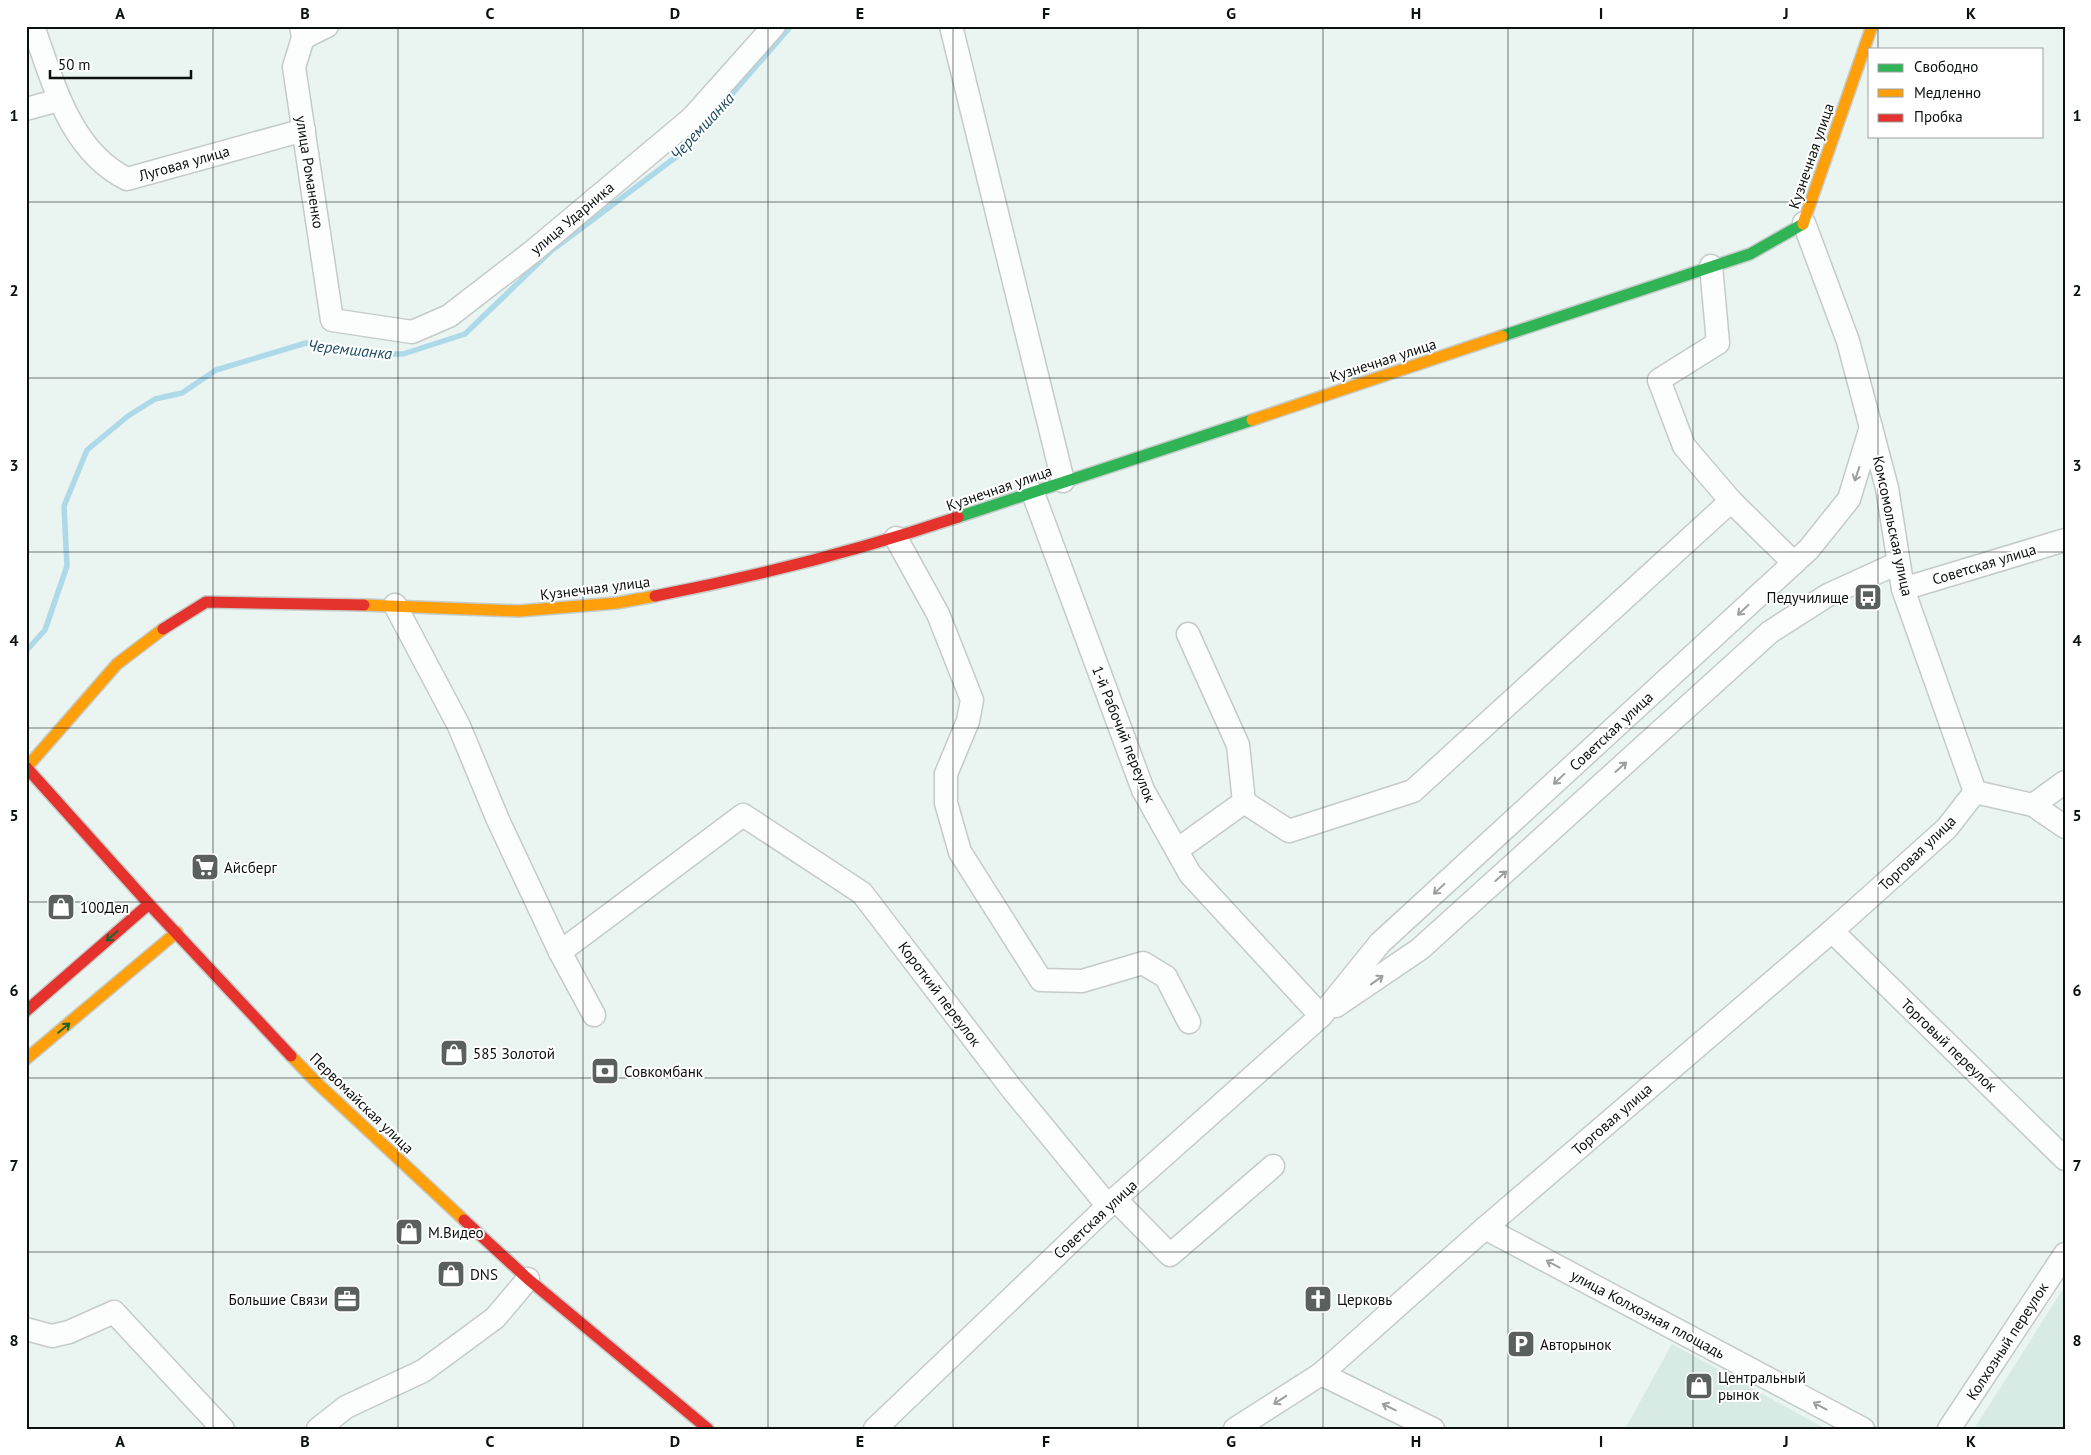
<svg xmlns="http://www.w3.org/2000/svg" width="2091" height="1455" font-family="'PT Sans',sans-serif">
<rect width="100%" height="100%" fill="#eaf4f0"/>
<g fill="#d7eae3">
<polygon points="2065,1286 2065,1429 1974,1429"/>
<polygon points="1672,1344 1826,1429 1625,1429"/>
</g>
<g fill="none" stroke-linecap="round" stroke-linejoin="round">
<polyline stroke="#aed9e9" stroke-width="5.5" points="26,651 45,630 67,566 64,506 87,450 128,416 155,399 182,393 216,370 306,343 369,354 403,354 465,334 551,251 680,154 791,26"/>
<defs>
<g id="street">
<path d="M33,26C53,82 70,151 127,179L304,130"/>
<polyline points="301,26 303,38 294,67 332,320 412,332 449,316 532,252 692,118 774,26"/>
<polyline points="951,26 1063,481"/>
<polyline points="303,38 327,26"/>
<polyline points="26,109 59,100"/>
<polyline points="1804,223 1848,341 1887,488 1903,589 1975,792 2033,805 2065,827"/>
<polyline points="1711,266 1718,343 1659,380 1684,446 1731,501 1794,563"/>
<polyline points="1033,493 1143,790 1190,874 1321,1016"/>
<polyline points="896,538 938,614 972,700 968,721 946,774 946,803 960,852 1041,980 1082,981 1143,963 1166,977 1189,1022"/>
<polyline points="1903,589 2065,540"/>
<polyline points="395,605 459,726 498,820 560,952 594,1015"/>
<polyline points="1188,634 1238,745 1244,802"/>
<polyline points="2033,805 2065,782"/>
<polyline points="1177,850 1244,802 1289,831 1413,791 1731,501"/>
<polyline points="1832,931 2065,1159"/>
<polyline points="560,952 743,815 862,893 1012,1089 1108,1206"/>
<polyline points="1336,1006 1420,949 1770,632 1828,595 1898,563"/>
<polyline points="1115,1199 1170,1255 1273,1166"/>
<polyline points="1485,1228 1863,1429"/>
<polyline points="26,1329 52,1336 69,1332 114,1312 223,1429"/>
<polyline points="1321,1374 1433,1429"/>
<polyline points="318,1429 346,1407 423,1371 495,1318 528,1279"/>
<polyline points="875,1429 1115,1199 1321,1016 1380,943 1809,549 1849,499 1871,427"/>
<polyline points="1235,1429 1321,1374 1485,1228 1832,931 1947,828 1975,792"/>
<polyline points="1949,1429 2065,1254"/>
</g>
<g id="fast">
<polyline points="1502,336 1750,254 1803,224"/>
<polyline points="958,517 1252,420"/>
</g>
<g id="slow">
<polyline points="1803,224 1872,26"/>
<polyline points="1252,420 1502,336"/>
<polyline points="364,605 519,611 617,603 655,596"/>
<polyline points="27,767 117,664 163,629"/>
<polyline points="291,1056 316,1082 464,1220"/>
<polyline points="26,1059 177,932"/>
</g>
<g id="jam">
<path d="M655,596C758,576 860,550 958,517"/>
<polyline points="163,629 206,602 364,605"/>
<polyline points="26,767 149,904 291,1056"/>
<polyline points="26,1011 149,904"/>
<polyline points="464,1220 528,1279 708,1429"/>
</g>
</defs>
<use href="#street" stroke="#c4cbc8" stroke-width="25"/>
<use href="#fast" stroke="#c4cbc8" stroke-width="14"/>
<use href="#slow" stroke="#c4cbc8" stroke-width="14"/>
<use href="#jam" stroke="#c4cbc8" stroke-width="14"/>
<use href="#street" stroke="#fcfdfd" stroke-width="22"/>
<use href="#fast" stroke="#30b455" stroke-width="11"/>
<use href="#slow" stroke="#ff9f0a" stroke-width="11"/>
<use href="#jam" stroke="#e5322d" stroke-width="11"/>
</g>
<defs><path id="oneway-shaft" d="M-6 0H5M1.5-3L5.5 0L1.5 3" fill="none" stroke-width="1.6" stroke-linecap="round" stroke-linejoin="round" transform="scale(1.25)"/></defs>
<g stroke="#9c9f9e">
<use href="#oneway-shaft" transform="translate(1857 474) rotate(109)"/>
<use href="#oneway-shaft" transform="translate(1743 610) rotate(137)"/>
<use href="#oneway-shaft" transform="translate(1621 767) rotate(-42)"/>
<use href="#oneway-shaft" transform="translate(1559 779) rotate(137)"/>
<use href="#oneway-shaft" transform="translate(1501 876) rotate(-42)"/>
<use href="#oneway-shaft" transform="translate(1439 889) rotate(137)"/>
<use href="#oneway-shaft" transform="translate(1377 980) rotate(-36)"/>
<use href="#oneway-shaft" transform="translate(1553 1264) rotate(-152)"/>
<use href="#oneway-shaft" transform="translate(1280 1400) rotate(147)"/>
<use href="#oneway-shaft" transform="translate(1820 1406) rotate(-152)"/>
<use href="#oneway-shaft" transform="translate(1389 1407) rotate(-154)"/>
</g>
<g stroke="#1e6232">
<use href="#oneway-shaft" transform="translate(112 936) rotate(139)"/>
<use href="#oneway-shaft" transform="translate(64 1028) rotate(-40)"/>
</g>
<path fill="none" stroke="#0b110f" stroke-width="1" stroke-opacity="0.55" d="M213,26V1429M398,26V1429M583,26V1429M768,26V1429M953,26V1429M1138,26V1429M1323,26V1429M1508,26V1429M1693,26V1429M1878,26V49M1878,136V1429M26,202H2065M26,378H2065M26,552H2065M26,728H2065M26,902H2065M26,1078H2065M26,1252H2065"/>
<defs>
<symbol id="bus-square" viewBox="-11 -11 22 22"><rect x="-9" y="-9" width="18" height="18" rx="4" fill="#59605e" stroke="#fff"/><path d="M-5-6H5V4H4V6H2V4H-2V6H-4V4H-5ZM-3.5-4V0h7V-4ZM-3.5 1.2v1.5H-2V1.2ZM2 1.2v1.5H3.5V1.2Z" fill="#fff"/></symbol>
<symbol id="supermarket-square" viewBox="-11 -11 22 22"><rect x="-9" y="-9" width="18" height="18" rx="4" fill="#59605e" stroke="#fff"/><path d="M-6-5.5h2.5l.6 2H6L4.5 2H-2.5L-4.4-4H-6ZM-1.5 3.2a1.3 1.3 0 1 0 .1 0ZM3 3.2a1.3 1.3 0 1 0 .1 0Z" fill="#fff"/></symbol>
<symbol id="shop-square" viewBox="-11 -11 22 22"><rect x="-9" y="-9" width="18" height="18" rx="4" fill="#59605e" stroke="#fff"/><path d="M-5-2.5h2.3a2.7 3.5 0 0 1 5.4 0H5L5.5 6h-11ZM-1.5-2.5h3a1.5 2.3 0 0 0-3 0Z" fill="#fff"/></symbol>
<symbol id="bank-square" viewBox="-11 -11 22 22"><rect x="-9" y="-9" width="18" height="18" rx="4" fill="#59605e" stroke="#fff"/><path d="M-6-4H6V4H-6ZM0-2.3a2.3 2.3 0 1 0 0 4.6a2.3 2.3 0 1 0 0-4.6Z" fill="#fff"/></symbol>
<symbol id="office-square" viewBox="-11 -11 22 22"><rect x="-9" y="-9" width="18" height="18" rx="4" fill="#59605e" stroke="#fff"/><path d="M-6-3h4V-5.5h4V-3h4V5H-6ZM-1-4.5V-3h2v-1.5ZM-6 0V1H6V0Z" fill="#fff"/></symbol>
<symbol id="church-square" viewBox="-11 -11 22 22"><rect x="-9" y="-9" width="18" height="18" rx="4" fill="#59605e" stroke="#fff"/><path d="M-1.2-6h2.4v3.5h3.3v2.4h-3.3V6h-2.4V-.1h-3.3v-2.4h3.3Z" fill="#fff"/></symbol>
<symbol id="parking-square" viewBox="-11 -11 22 22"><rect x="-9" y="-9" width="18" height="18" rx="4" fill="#59605e" stroke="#fff"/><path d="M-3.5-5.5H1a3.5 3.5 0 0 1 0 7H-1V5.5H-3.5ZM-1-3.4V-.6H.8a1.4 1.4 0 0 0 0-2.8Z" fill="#fff"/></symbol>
</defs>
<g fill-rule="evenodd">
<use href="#bus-square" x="1852" y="581" width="32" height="32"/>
<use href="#supermarket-square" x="189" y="851" width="32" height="32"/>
<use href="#shop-square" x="45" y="891" width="32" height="32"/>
<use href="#shop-square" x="438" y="1037" width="32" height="32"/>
<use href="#bank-square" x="589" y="1055" width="32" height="32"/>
<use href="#shop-square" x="393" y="1216" width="32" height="32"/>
<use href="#shop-square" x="435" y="1258" width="32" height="32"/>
<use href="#office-square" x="331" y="1283" width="32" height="32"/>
<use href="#church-square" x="1302" y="1283" width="32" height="32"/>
<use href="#parking-square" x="1505" y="1328" width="32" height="32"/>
<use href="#shop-square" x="1683" y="1370" width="32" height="32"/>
</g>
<g text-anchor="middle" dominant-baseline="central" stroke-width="4" stroke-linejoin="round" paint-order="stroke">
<g font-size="15" fill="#0b110f" stroke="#fff">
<text transform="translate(1811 156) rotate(-71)">Кузнечная улица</text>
<text transform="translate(184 163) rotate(-16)">Луговая улица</text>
<text transform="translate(310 172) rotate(81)">улица Романенко</text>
<text transform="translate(572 218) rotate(-40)">улица Ударника</text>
<text transform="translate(1383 360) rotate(-18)">Кузнечная улица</text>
<text transform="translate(999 488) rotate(-19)">Кузнечная улица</text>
<text transform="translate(1893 526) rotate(78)">Комсомольская улица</text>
<text transform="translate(1984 564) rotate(-17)">Советская улица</text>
<text transform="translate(595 588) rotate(-7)">Кузнечная улица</text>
<text transform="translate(1611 731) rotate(-43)">Советская улица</text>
<text transform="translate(1124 734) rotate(68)">1-й Рабочий переулок</text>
<text transform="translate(1917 853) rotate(-44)">Торговая улица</text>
<text transform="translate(940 994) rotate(53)">Короткий переулок</text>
<text transform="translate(1949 1045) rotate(44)">Торговый переулок</text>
<text transform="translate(362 1103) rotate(44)">Первомайская улица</text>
<text transform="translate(1612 1119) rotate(-41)">Торговая улица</text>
<text transform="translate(1095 1219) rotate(-43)">Советская улица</text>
<text transform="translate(1648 1314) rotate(28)">улица Колхозная площадь</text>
<text transform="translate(2007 1341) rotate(-57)">Колхозный переулок</text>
</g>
<g font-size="15" fill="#0b110f" stroke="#fff" text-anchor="start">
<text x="1849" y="597" text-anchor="end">Педучилище</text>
<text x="224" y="867">Айсберг</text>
<text x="80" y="907">100Дел</text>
<text x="473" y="1053">585 Золотой</text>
<text x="624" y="1071">Совкомбанк</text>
<text x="428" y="1232">М.Видео</text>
<text x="470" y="1274">DNS</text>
<text x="328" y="1299" text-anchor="end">Большие Связи</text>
<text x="1337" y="1299">Церковь</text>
<text x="1540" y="1344">Авторынок</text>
<text x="1718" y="1377">Центральный<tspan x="1718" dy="17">рынок</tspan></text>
</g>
<g font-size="16" font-style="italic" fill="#1f4d60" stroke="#fff">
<text transform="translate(702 126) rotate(-47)">Черемшанка</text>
<text transform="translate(350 349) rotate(6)">Черемшанка</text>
</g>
</g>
<rect width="2091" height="1455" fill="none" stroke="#ffffff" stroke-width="55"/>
<rect x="1868" y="48" width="175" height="90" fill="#ffffff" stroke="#9da09f"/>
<rect x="1878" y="64" width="25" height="8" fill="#30b455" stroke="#9da09f"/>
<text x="1914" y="72" font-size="15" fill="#0b110f">Свободно</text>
<rect x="1878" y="89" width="25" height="8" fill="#ff9f0a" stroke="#9da09f"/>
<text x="1914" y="98" font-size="15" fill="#0b110f">Медленно</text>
<rect x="1878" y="114" width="25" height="8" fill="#e5322d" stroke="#9da09f"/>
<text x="1914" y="122" font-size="15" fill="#0b110f">Пробка</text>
<path d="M50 70v8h141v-8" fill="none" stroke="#0b110f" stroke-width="2.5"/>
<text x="58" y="70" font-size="15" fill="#0b110f" stroke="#ffffff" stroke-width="4" paint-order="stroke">50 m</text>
<rect x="28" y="28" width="2036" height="1400" fill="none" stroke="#0b110f" stroke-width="2"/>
<g font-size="16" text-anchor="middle" font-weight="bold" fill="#0b110f">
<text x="120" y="19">A</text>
<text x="305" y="19">B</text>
<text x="490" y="19">C</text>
<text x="675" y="19">D</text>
<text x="860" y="19">E</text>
<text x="1046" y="19">F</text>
<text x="1231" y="19">G</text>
<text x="1416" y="19">H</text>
<text x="1601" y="19">I</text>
<text x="1786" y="19">J</text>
<text x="1971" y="19">K</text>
<text x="14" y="121">1</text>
<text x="2077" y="121">1</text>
<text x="14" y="296">2</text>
<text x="2077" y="296">2</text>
<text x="14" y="471">3</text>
<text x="2077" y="471">3</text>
<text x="14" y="646">4</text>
<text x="2077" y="646">4</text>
<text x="14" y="821">5</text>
<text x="2077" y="821">5</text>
<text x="14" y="996">6</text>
<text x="2077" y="996">6</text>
<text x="14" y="1171">7</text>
<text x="2077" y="1171">7</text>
<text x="14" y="1346">8</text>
<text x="2077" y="1346">8</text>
<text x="120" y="1447">A</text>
<text x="305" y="1447">B</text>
<text x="490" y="1447">C</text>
<text x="675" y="1447">D</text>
<text x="860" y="1447">E</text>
<text x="1046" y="1447">F</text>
<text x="1231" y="1447">G</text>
<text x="1416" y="1447">H</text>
<text x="1601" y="1447">I</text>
<text x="1786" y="1447">J</text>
<text x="1971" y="1447">K</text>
</g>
</svg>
